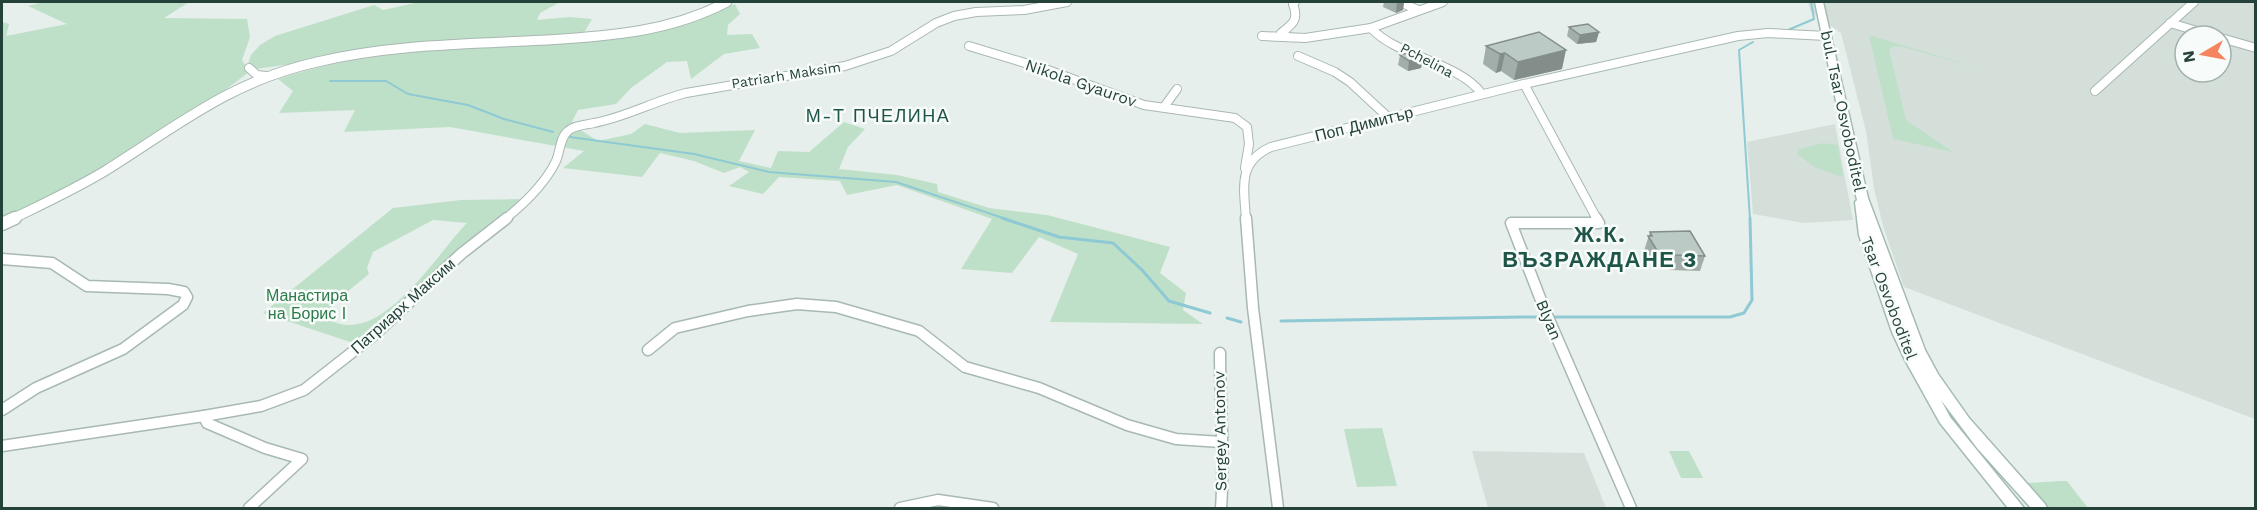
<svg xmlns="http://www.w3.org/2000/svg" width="2257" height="510" font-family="'Work Sans',sans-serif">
<rect width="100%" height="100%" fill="#e6efeb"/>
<g fill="#d4dfda" fill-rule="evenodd">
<path d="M1808,2H2255V419L1904,287L1883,226L1874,188L1866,131L1841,33L1811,12ZM2185,36H2221V72H2185Z"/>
<polygon points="1835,124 1853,220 1804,223 1753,214 1747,142"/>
<polygon points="1472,451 1584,453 1606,508 1488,508"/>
</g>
<g fill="#bfe0c8" fill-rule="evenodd">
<polygon points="43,2 189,2 164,18 247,19 250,37 242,60 249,72 224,91 65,191 2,220 2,22 9,24 6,36 67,24 28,6"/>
<polygon points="419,2 560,2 540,13 537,20 569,17 592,19 582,36 413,47 256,69 248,64 251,55 260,45 275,36 374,5 383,10"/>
<path d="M735,4L740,14L728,25L727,35L752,34L760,48L724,54L691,79L687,61L667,62L631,88L616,104L578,110L571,124L598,141L631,134L645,124L680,133L755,130L739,161L771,168L778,151L809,152L844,122L865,129L848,147L839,169L897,175L937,184L938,192L989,208L1047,215L1170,247L1160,273L1186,293L1183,310L1203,324L1050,322L1078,254L1039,237L1012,273L961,269L992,219L897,185L847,195L840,181L779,177L763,194L729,186L749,172L740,167L724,173L694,161L660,153L642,177L563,168L584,151L450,127L344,132L355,110L279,113L293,91L278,79C362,51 448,50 535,44C603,40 672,35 735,4Z"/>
<polygon points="1869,35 1981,69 1903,47 1893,46 1889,50 1906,120 1953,152 1893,139"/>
<polygon points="1823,143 1838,145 1843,177 1816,168 1797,154 1799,149"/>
<path d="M527,199L359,345L263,313L393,208L461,200ZM433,220L467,223C438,252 381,348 330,320L328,316L331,307L336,301L369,274L367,268L373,252Z"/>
<polygon points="1382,428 1397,486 1357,487 1344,429"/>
<polygon points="1669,451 1689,451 1703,478 1681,478"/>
<polygon points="2061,481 2067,481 2088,508 2049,508 2027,483"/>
</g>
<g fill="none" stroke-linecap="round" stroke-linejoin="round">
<g stroke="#8ec9d4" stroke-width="2">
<polyline points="1788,30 1814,19 1811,2"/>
<polyline points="330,81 386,81 408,94 468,105 504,119 553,132"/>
<polyline points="570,137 694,154 769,172 896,182 1006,219"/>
<polyline points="1750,219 1739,50 1753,42"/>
</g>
<g stroke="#8ec9d4" stroke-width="3">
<polyline points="1002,218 1059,237 1113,243 1142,270 1169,301 1210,313"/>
<polyline points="1227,318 1241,322"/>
<polyline points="1281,321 1521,317 1730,317 1744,313 1752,300 1750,218"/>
</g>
<defs>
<g id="minor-far1">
<polyline points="1400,2 1418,10"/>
<polyline points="2170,23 2214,36"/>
<path d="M1371,28C1397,57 1459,62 1482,94"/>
<polyline points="1262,36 1305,38 1371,28 1443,2"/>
<path d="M1288,37L1281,33C1293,24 1299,20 1293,4L1295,2"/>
<polyline points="2221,38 2256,48"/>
<polyline points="969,46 1048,70 1144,105 1235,118 1247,127 1249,144 1245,168"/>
<polyline points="1298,56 1335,72 1350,82 1389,118"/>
<polyline points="249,68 257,75 266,76"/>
<polyline points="1524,84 1597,219"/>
<polyline points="2095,91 2194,2"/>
<polyline points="1164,107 1177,89"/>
<path d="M505,219C525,203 545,184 556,161C560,152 560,137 568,131C574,125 586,125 594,123C626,117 654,101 686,93L845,66L891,51L936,23L954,16L976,12L1024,10L1067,2"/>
<path d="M1246,219C1244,189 1237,162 1271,147L1524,84L1738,36L1768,33L1826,36"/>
</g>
<g id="minor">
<polyline points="1246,218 1253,308 1278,508"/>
<polyline points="1596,218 1599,223 1511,223 1544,308 1631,508"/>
<polyline points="2,259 52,263 87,286 168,289 184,292 187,297 183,305 123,349 36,388 2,410"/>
<polyline points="648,350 675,328 748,311 797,304 836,307 919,331 965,367 1039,388 1127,425 1176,439 1221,442"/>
<path d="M1220,353C1220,405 1225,457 1221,508"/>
<polyline points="204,416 261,406 304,390 373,336 461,254 507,218"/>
<polyline points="2,446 204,416 207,423 265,448 302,459 249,508"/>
<polyline points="900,508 938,500 993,508"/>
</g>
<path id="tertiary-far1" d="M12,219C43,204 75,189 105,171C177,126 231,81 317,62C392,44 470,44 547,40C610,36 670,32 727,2"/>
<polyline id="tertiary" points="2,224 15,218"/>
<polygon id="secondary" points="1815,2 1823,2 1868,198 1925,350 1938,374 1969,418 2045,504 2047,508 2031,508 1977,448 1941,400 1950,417 2024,508 2008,508 1940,423 1905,360 1892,332 1859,235 1855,202 1857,200"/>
</defs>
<use href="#minor-far1" stroke="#a8b8b2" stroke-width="10"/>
<use href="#minor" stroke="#a8b8b2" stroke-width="13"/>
<use href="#tertiary-far1" stroke="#a8b8b2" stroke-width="11"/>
<use href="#tertiary" stroke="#a8b8b2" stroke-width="15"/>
<use href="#secondary" stroke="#a4bbb3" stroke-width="3"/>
<use href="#minor-far1" stroke="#fff" stroke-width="8"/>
<use href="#minor" stroke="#fff" stroke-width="10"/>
<use href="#tertiary-far1" stroke="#fff" stroke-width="9"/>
<use href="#tertiary" stroke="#fff" stroke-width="12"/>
<use href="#secondary" fill="#fff" fill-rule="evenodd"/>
</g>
<g fill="#a1aea9">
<polygon points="1384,2 1404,2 1403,10 1396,13 1383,7"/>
<polygon points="1569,27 1599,32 1596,42 1577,44 1567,36"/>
<polygon points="1486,46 1562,69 1514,80 1501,71 1496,73 1483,64"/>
<polygon points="1400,55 1423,58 1421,68 1408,71 1398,65"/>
<polygon points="1650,232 1705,256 1700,271 1670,270 1668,267 1653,267 1644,251"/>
</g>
<g fill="#838d89">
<polygon points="1397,2 1404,2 1403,10 1396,13"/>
<polygon points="1599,32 1596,42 1577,44 1580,35"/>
<polygon points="1566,50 1562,69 1514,80 1518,62"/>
<polygon points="1505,53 1501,71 1496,73 1500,54"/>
<polygon points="1423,58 1421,68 1408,71 1409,61"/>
</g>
<g fill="#bbcac4" stroke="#838d89" stroke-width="1.5">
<polygon points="1588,24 1599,32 1580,35 1569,27"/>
<polygon points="1539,32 1566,50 1518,62 1505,53 1500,54 1486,46"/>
<polygon points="1413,51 1423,58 1409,61 1400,55"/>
<polygon points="1690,231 1705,256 1675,255 1673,252 1658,252 1648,236 1652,236 1650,232"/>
</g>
<g text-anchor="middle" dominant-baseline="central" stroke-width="5" stroke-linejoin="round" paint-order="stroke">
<g font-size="14" fill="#24423a" stroke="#f7fbf9">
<text transform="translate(1427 60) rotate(28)">Pchelina</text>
<text transform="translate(786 75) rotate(-9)">Patriarh Maksim</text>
</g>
<g font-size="16" fill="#24423a" stroke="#f7fbf9">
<text transform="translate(1081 83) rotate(19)">Nikola Gyaurov</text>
<text transform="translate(1843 111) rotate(78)">bul. Tsar Osvoboditel</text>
<text transform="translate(1364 124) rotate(-14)">Поп Димитър</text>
<text transform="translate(1889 298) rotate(69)">Tsar Osvoboditel</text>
<text transform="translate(403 306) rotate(-42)">Патриарх Максим</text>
<text transform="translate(1549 320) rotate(67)">Blyan</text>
<text transform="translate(1220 431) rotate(-91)">Sergey Antonov</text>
</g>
<g font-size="16" fill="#2d7a4b" stroke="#f7fbf9">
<text x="307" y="295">Манастира<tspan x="307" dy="18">на Борис І</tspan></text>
</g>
<g font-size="18" letter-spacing="1.5" fill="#1f5548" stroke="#f7fbf9">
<text x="878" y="115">М-Т ПЧЕЛИНА</text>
</g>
<g font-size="22" font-weight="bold" letter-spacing="1.5" fill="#1f5548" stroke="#f7fbf9">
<text x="1600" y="234">Ж.К.<tspan x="1600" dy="25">ВЪЗРАЖДАНЕ 3</tspan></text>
</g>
</g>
<rect width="2257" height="510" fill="none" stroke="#24423a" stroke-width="6"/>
<g transform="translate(2203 54) rotate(260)"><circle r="28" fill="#f7fbf9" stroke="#a3b1ad" stroke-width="1.5"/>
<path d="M0-4.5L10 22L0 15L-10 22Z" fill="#f4845f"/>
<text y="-9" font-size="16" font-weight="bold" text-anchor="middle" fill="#24423a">N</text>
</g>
</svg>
